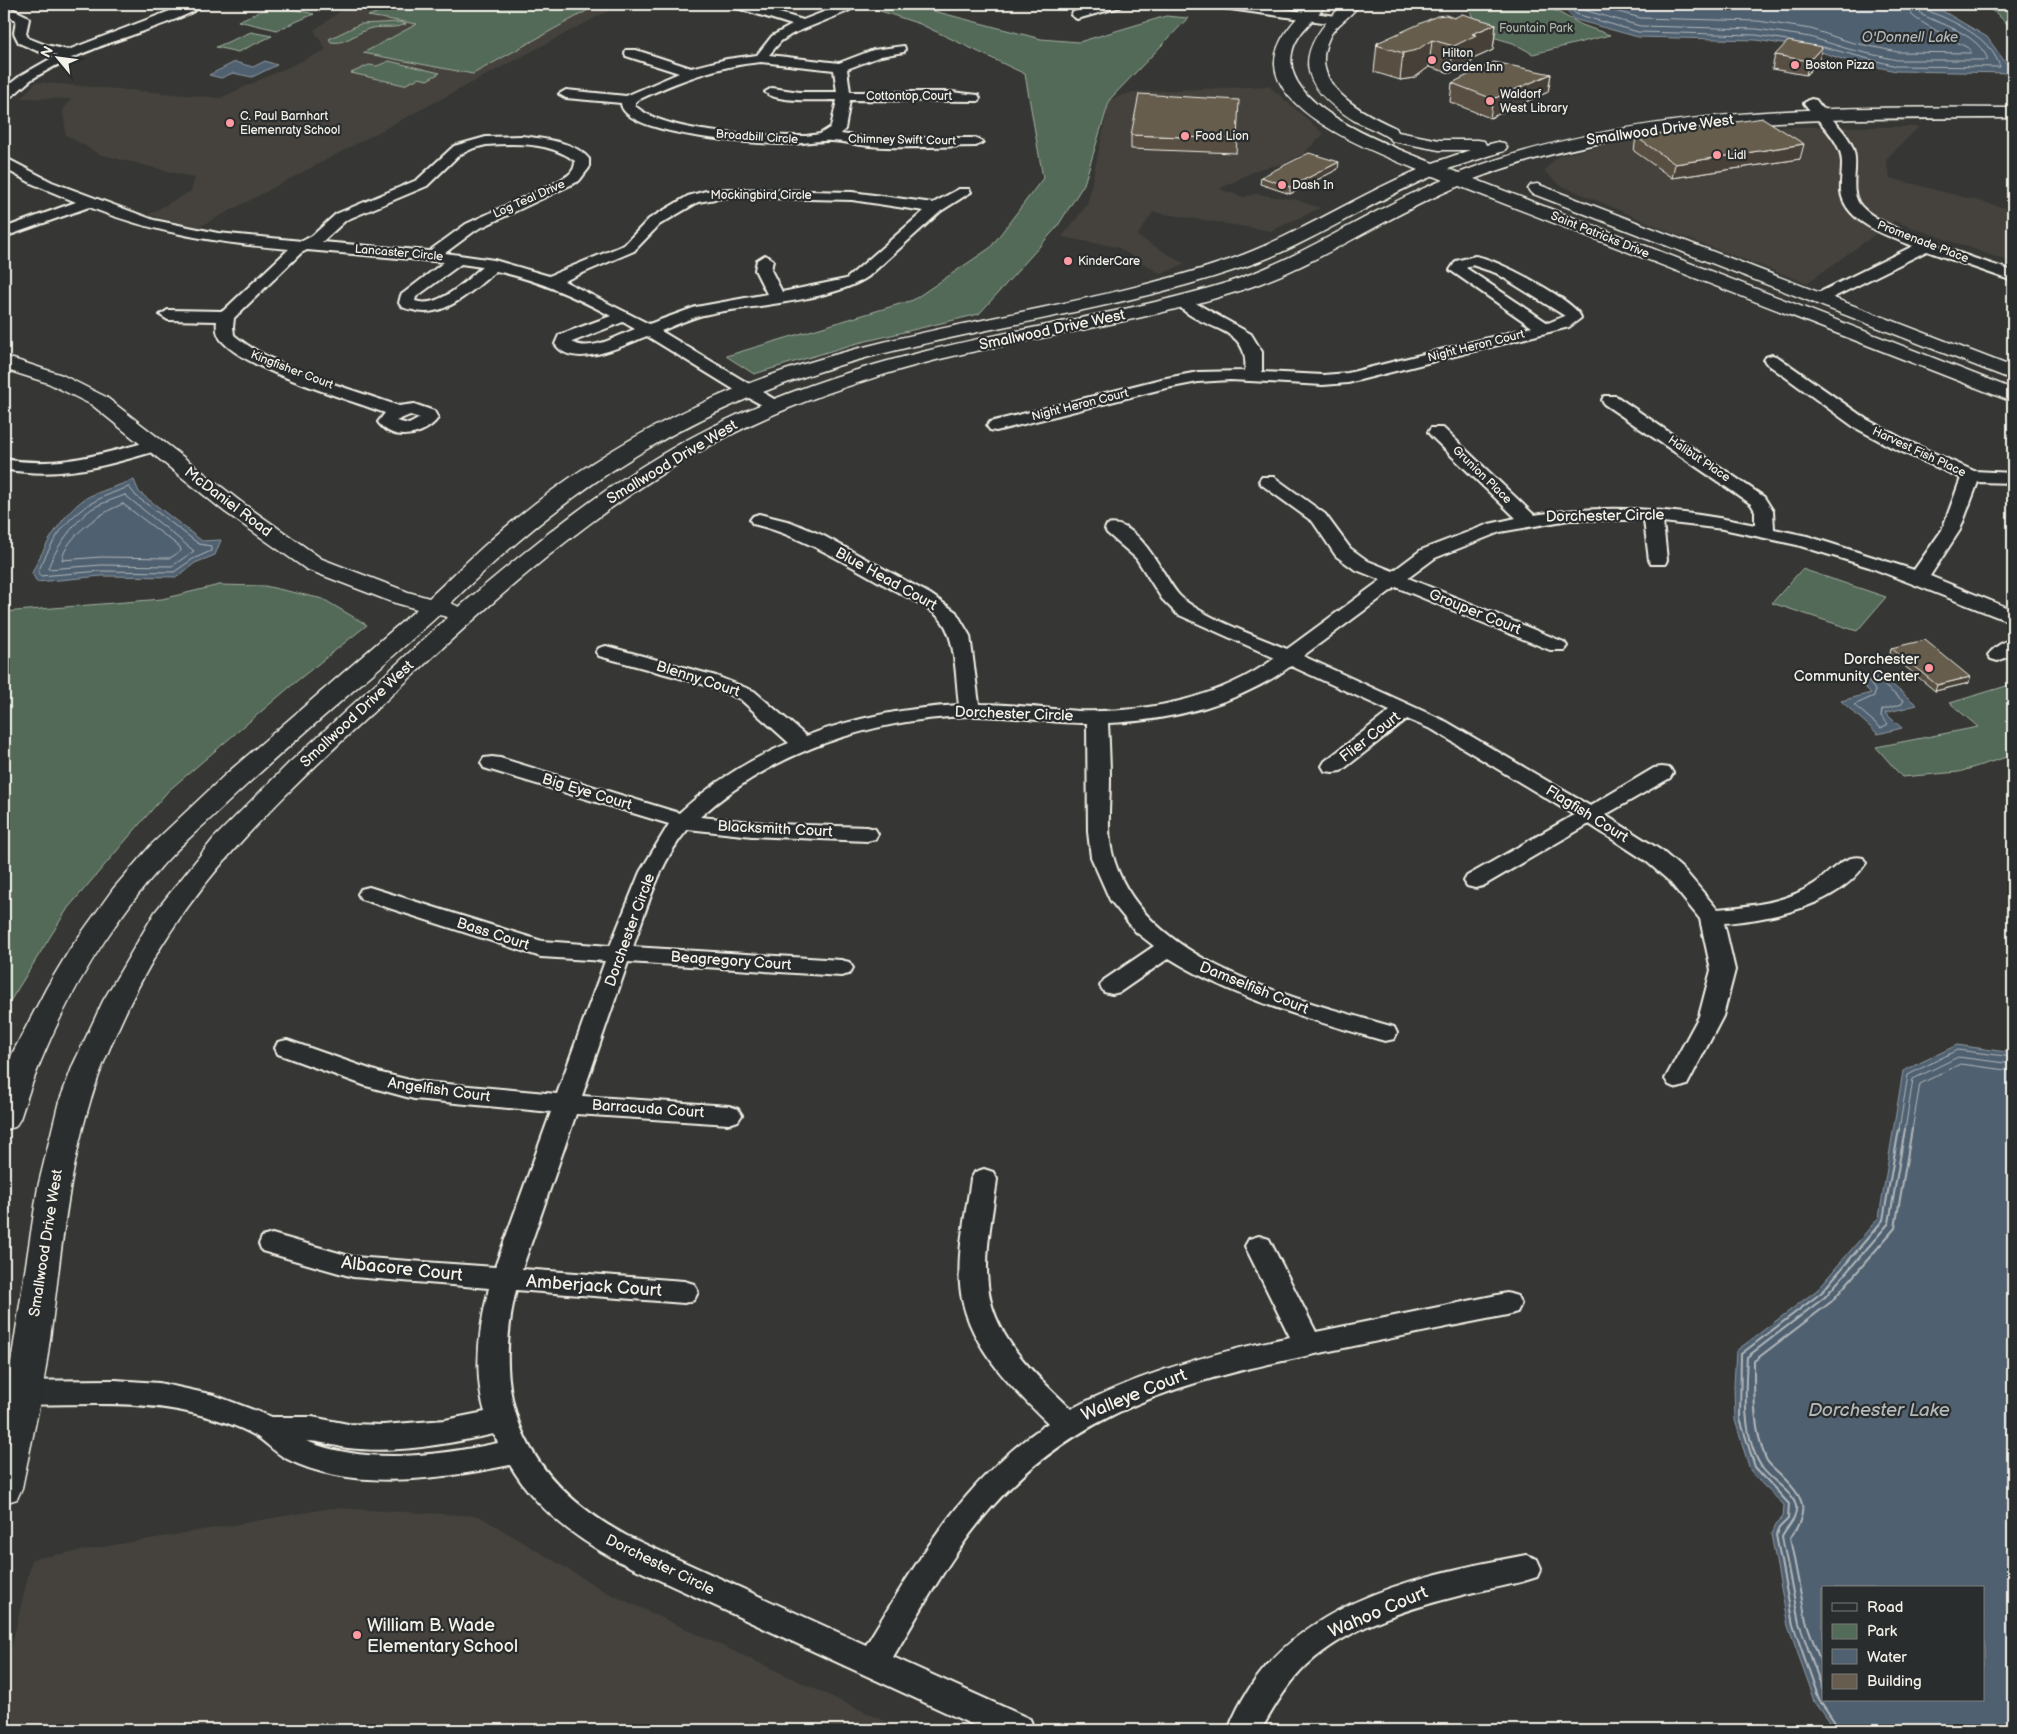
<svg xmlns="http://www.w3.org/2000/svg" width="2017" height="1734" font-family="'Balsamiq Sans',sans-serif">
<rect width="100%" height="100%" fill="#363734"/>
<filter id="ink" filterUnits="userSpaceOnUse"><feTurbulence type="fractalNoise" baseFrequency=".02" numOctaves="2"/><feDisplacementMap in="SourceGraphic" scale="10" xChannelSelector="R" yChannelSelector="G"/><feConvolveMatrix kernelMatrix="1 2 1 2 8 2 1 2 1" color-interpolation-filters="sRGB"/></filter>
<g filter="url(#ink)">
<g fill="#44423c">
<polygon points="351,4 616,4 608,11 199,227 148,215 191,191 195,178 99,154 66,135 63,111 71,99 21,98 36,82 220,98 326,50 314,30"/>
<polygon points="1269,86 1324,134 1303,154 1283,164 1259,169 1219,189 1244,197 1255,194 1297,200 1320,208 1271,231 1153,212 1137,236 1185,264 1161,274 1117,247 1062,237 1087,205 1110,99 1134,92"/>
<polygon points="1752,127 1919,127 1886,159 1890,178 2013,210 2013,263 1894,221 1807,283 1668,231 1560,185 1544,171 1558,156 1625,140"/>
<polygon points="332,1508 479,1516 606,1592 904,1730 4,1730 4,1679 32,1559"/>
</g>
<g fill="#536b59" stroke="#a4aea0">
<polygon points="400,4 599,4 473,74 363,53 417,24 368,16"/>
<polygon points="859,4 907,4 1041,39 1079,42 1166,16 1188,18 1110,99 1084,184 1057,227 979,314 854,344 754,374 726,356 913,300 990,248 1043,178 1025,74 920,24"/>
<polygon points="1468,4 1552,4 1552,9 1582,25 1610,35 1533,54 1513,43 1489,36 1472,16"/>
<polygon points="1980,4 2013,4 2013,30 1996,13"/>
<polygon points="275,5 314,14 277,30 238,21"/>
<path d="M399,22L406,24C393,30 381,25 368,29C355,34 344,45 331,42L329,39L360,24Z"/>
<polygon points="251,32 272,36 238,52 216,47"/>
<polygon points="389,61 440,73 427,80 419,78 404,85 351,73 369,65 377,66"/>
<polygon points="1802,569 1886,597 1857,631 1772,603"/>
<polygon points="219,585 265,586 323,599 367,625 298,680 168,791 68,908 4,1011 4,612 162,599"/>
<polygon points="2013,684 2013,755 1959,772 1902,777 1876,747 1978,727 1950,703"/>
</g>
<g fill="#4f6071" stroke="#919aa1" fill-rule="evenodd">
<polygon points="1561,4 1921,4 1941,10 1987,37 2013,73 1896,71 1845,60 1809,48 1756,40 1638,37 1573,19"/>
<polygon points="265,61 277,65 252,77 233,73 221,78 209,75 235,62 253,67"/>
<path d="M134,480L139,492L202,541L221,540L215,555L195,563L177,577L102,576L37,582L32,573C43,549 65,508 90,496C104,490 119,485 134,480Z"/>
<polygon points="1878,673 1917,705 1885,713 1902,728 1878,734 1841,701 1871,693 1856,678"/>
<path d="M1957,1045L2013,1053V1730H1836L1815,1701L1788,1626L1771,1534L1775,1525L1783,1517L1784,1505L1764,1486L1750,1470L1735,1420L1734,1386L1736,1351L1817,1290L1879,1217L1903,1071ZM1823,1588H1983V1700H1823Z"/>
</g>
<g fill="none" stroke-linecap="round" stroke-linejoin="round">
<g stroke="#b2b7b8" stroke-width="1">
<polyline points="1567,4 1576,14 1638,32 1756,35 1787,40"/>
<path d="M1575,4L1580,9L1640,26L1757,29L1810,37L1848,49L1897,60H1988C1979,35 1944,25 1922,15L1917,4"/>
<path d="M1589,4L1641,18L1758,21L1811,29L1850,42L1898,52L1971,53L1970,49C1961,44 1915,20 1912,15C1910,12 1910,8 1910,4"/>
<path d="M1823,47L1896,66L2000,67C1992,42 1968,29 1945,18C1937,14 1927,13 1923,4"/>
<path d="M129,487L136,496L199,544L211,546V551L193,559L174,572L101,571L40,576L38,572C60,523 77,504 129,487Z"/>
<path d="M125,495L194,551L172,566L101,565L48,569C53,551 79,515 95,507C104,502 115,499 125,495Z"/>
<path d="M123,504L180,547L181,551L170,558L101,557L62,560C66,536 101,512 123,504Z"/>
<polygon points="1876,679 1903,701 1902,704 1882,710 1881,716 1888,724 1881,728 1854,705 1874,696 1875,690 1869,682"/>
<polyline points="1899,1130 1908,1075 1957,1050 2013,1057"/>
<polyline points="1905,1130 1913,1079 1958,1057 2013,1064"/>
<polyline points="1912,1130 1920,1084 1960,1064 2013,1071"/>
</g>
<g stroke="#b2b7b8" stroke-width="2">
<path d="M1823,1669L1806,1621L1790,1538C1812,1508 1803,1497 1779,1473C1775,1469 1769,1465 1766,1459C1753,1428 1754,1395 1754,1361L1831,1302L1895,1228L1912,1129"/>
<path d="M1823,1691L1799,1623L1782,1537C1787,1527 1798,1518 1796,1506C1792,1491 1773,1482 1763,1469C1742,1439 1745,1392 1747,1357L1825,1297L1889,1223L1905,1129"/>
<polyline points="1840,1730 1819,1699 1793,1625 1776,1535 1779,1528 1788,1519 1789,1504 1755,1467 1740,1419 1741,1354 1821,1293 1883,1220 1899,1129"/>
</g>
<defs>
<g id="street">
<path d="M188,4H204C193,17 114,40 94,49C72,57 52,67 32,79C23,85 15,97 4,99V89L20,76L57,55L37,51L19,43L14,33L16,20L4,14V5L27,16L29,19L26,33L28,38L46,45L68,50Z"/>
<path d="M732,4H750L803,20L844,4H859L846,12L792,34L781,41L769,55L839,63L873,50L904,46L905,49L904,52L881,56L847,69L850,92H951L978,95L980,98L978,101L850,100L845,129L841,134L869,138H976L983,142L976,146C941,146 904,149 869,146C856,145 844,141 831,141C816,140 798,145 782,144C757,144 622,135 621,103L566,98L559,94L566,90L626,96L679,73L626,56L625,53L626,50H636L691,68L727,59L757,55L772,36L792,25L734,7ZM761,62L834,70L837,92H800L772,88L765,92C775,103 822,100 837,100L831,127L820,134L806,136C761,136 669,135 635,106V102L638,100C678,81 717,66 761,62Z"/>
<polygon points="1103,4 1122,4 1120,7 1077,19 1071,15 1073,12"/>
<polygon points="1217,4 1247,4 1336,16 1342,20 1336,24 1223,8"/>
<path d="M1811,99L1816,100C1827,116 1850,133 1854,152C1858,168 1850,187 1858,202C1874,229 1981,260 2013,271V281L1927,251L1824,302H1812L1810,299L1812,296L1913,246C1888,236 1844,222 1841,191C1840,177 1845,161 1839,149C1832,132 1815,118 1804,103Z"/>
<path d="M522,136C543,139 575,141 589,159V168L579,181L476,230L445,253L494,260L549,276L624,245L649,219L688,196L706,191L727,189L852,192L933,203L959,189H969L971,192L941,211L869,276C834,301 753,305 708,314C692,317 676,325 661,331L779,402L782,406L779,410L773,411L738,392L647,336C624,345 573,371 555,344L559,335L611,316C574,296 537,280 496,271C474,289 444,320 413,310C407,309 402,308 399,303L401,295L444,262L307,250L301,253L234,318L233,327L234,335C274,369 350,388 399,406L414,404L434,411L438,418C425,436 393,443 378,422L385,413C345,398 250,371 223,342C217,336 216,329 217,321L168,320L160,315L168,310L223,311L289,249C219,243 154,233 89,207L4,237V228L76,202L33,184L7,170L4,167V157L52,182L154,220L218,233L302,241L312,236L336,214L417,180L454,146L486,137ZM486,145C516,143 550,142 575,161C575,173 567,176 557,182L466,224L429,251L322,242L346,220L427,186L459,155L474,148ZM727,197L852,200L924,211L846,279L782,292L771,270L773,260L765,255L757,260L755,270L767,294L696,307L649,324L564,281L634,251L659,225L698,202ZM461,264L482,267C465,281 439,309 415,301L416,297ZM623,322L635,329C617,336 590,353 572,342ZM410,415L420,418L409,424L396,421Z"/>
<path d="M1475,256C1493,257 1579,302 1581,318L1569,327L1348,383L1323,385L1230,380L1198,382L1162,389L996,431L990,430L987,426L990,422L1161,379L1198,372L1245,371C1251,322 1197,333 1175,301L1177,298L1183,296L1251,334L1262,352V372L1323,375L1348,373L1532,327L1450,270L1456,261ZM1472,265L1496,273L1565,316L1548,323L1466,268Z"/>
<path d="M1772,355L1778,357L1866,419L1903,439L1974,471L2013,473V483L1978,482L1960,530L1930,576L2013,610V623L1869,567L1797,545L1723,529L1663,522L1667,560L1665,564H1651L1649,560L1644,520H1569L1500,532L1435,558L1408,578L1564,642L1567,646L1564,650H1550L1396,587L1303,656L1447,722L1590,806L1654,768L1662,767L1670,768L1673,773L1670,778L1605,815L1662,851L1685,871L1717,909C1751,906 1785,903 1814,884C1829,874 1844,853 1863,858L1866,863C1838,906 1772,919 1724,923L1735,970L1723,1016L1687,1085L1678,1088L1669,1085L1665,1079L1699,1016L1711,970L1700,919L1669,881L1646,861L1589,824L1483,886L1475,888L1467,886L1464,881L1467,876L1574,815L1433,730L1407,719L1341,771L1333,772L1325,771L1322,766L1325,761L1390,711L1291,666C1239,704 1171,721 1108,723C1109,742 1110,761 1110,780C1110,805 1106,832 1113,856C1143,964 1300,1000 1394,1027L1397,1033L1394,1039L1385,1041C1311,1020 1235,999 1169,958L1120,992L1112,994L1104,992L1100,986L1104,980L1154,946L1136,932L1110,900L1091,857L1088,832L1087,723C1048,723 1009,715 969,716C872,719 773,751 700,817L775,824L867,827L875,829L878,834L875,839L867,841L752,836L688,829C660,861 647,907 633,947L841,960L849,962L853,968L849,974L841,976L628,962L582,1096L729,1106L738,1109L742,1115L738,1121L729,1124L576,1114L522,1269L684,1281L694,1284L698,1292L694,1300L684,1303L516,1290C490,1402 525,1480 627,1536L866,1645C918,1560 963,1480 1048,1423C1009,1385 965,1342 960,1285C957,1250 966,1214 971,1179L975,1172L984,1169L993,1172L997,1179C993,1214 984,1250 988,1285C993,1338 1035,1374 1071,1409C1140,1373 1214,1352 1290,1337L1245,1246L1249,1239L1259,1236L1269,1239L1316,1332L1507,1293L1517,1296L1521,1304L1517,1312L1507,1315C1446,1327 1386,1339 1325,1352C1209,1376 1099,1400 1011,1487C961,1535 928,1599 893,1657L1030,1719L1034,1730H984L618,1561C575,1538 535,1508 510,1465C442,1479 352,1492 287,1459C275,1453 267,1443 256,1436C237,1425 214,1418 192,1413C130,1398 67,1407 4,1404V1381L115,1380L159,1383L214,1395L272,1417H312L348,1424L383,1425L445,1420L485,1412C473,1372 479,1328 489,1288L353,1277L262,1251L259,1244L262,1237L272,1234L353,1257L495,1267L551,1112L414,1099L366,1086L278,1054L275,1048L278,1042L287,1040L381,1073L414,1081L557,1094L605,961L541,957L361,899L358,894L361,889L369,887L542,941L610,946L640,872L669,824L484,768L481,763L484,758L492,757L500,758L679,813C712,783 748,760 789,743L740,699L702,684L599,656L596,652L599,648L606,646L716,676L754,691L806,736C855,717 907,708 959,705C956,682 956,637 941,620C931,607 905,596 890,588C845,563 802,536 753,524L750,520L753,516L759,514L791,522L822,535L930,594L956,612L970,636L979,704C1013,704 1046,709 1079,711C1146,713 1219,699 1275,658L1177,614L1162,599L1136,558L1107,533L1105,529L1107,525C1139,517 1162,575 1178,594C1196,615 1259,637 1287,649L1381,580L1354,569L1336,556L1313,522L1262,485L1259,481L1262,477H1274L1325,514L1350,548L1368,561L1393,571L1421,550L1489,524L1516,518L1431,436L1428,432L1431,428H1443L1534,515C1608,503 1682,509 1755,525V511L1751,504L1604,404L1602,400L1604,396H1616L1764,497L1773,511L1774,529L1807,536L1914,570L1942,530L1961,478L1891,447L1854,427L1766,363L1764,360L1766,357ZM494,1434L498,1443C437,1456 365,1465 306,1441C320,1441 334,1446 348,1448C396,1454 447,1444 494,1434Z"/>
<path d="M156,440L162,441L165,445L162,449C110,465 59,480 4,469V459C61,469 102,453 156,440Z"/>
<path d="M2013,639V654L1998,661L1991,659L1988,655C1994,647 2004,641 2013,639Z"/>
<path d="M1526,1555L1537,1559L1541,1568L1537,1577C1514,1585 1490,1588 1466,1594C1410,1608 1351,1625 1307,1665C1288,1683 1274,1707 1261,1730H1228C1276,1606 1408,1577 1526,1555Z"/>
</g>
<g id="secondary">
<path d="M1311,4H1326C1315,21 1296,32 1292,53C1281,108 1394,147 1433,163L1470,150H1439L1392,141C1387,134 1364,126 1355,121C1295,84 1294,51 1344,4H1359C1352,17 1335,24 1329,38C1307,85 1361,112 1396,128L1398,132L1439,140H1478L1484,141L1486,145L1498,142L1504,143L1507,147L1504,151L1448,169L1459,173C1634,106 1828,106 2013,108V118C1832,119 1646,114 1474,179L2013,389V402L1459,186C1384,217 1317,266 1239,291C1142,322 1040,336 940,359C889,372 838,388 789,408C643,467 525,571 411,677C334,749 253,819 190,904C154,952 126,1007 104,1062C67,1155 62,1255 48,1353C42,1398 31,1443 22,1488L17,1499L4,1503V1408L38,1187L58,1105L73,1065L103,1001L155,912L214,838L289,763L448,617L439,615C368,680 293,740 224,806C203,826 180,845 161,867C97,940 49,1026 20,1119L15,1127L4,1130V1075L13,1052L47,987L70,949L113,889L151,845L226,774L417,609L392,602L306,569L225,512L92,405L48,383L4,369V356L62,375L106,397L241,502L322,559L408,592L429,598C455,574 479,549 506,527C607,441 728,382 856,349C979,316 1108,301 1229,260C1295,237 1354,197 1418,170C1377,153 1278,116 1275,65C1274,41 1295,19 1311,4ZM1433,176L1443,180C1369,210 1303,258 1226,283C1122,315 1012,328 907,356C821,378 735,410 659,456C587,499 523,553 459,607L451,603C574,482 700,402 869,357C993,325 1120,309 1241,268C1309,246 1367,203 1433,176Z"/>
<polygon points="1537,184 2013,367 2013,380 1531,193 1528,189 1531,185"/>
</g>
</defs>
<use href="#street" stroke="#f4f1e8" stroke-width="4"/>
<use href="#secondary" stroke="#f4f1e8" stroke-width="3"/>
<use href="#street" fill="#2a2d2e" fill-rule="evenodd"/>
<use href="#secondary" fill="#2a2d2e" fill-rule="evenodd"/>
</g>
<g fill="#585043" stroke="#f4f1e8">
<polygon points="1454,18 1496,24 1493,50 1473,59 1472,62 1450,73 1429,67 1414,78 1400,80 1374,72 1377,43"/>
<polygon points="1775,55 1819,61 1806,75 1772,69"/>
<polygon points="1551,74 1548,92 1490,118 1450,102 1452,83"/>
<polygon points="1131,135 1237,139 1236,153 1131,149"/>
<polygon points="1636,137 1800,159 1672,178 1634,151"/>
<polygon points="1338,169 1290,194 1260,184 1261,177"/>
<polygon points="1891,648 1969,683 1935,691 1890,654"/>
</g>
<g fill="#474137" stroke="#f4f1e8">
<polygon points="1496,24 1493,50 1473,59 1472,62 1450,73 1454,46 1472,34"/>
<polygon points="1432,40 1429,67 1414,78 1400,80 1403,53"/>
<polygon points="1822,47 1819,61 1806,75 1809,61"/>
<polygon points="1551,74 1548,92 1490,118 1493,99"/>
<polygon points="1804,144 1800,159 1672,178 1675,164"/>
<polygon points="1339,162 1338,169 1290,194 1290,187"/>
<polygon points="1970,677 1969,683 1935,691 1937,685"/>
</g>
<g fill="#665d4e" stroke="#f4f1e8">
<polygon points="1462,14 1496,24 1472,34 1476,35 1454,46 1432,40 1417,50 1403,53 1376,45 1379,44 1377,43 1437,16 1446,15 1454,18"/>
<polygon points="1788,41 1822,47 1809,61 1775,55"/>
<polygon points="1494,62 1551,74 1493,99 1452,83"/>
<polygon points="1139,94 1239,100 1237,139 1131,135"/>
<polygon points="1763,118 1804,144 1675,164 1636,137"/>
<polygon points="1309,153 1339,162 1290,187 1261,177"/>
<polygon points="1925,640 1970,677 1937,685 1891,648"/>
</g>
</g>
<g fill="#ff9aa2" stroke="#2a2d2e" stroke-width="2">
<circle cx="1432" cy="60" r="5"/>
<circle cx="1795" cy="65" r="5"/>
<circle cx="1490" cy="101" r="5"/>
<circle cx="230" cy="123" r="5"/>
<circle cx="1185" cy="136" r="5"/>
<circle cx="1717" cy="155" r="5"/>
<circle cx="1282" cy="185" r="5"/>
<circle cx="1068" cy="261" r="5"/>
<circle cx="1929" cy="668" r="5"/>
<circle cx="357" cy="1635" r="5"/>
</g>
<g text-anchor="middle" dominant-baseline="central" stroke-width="4.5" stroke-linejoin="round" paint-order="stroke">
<g font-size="12" fill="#acb5a8" stroke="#2a2d2e">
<text x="1536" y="28">Fountain Park</text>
</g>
<g font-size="12" fill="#f4f1e8" stroke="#2a2d2e" text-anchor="start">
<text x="1442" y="53">Hilton<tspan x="1442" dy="14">Garden Inn</tspan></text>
<text x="1805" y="65">Boston Pizza</text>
<text x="1500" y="94">Waldorf<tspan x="1500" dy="14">West Library</tspan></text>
<text x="240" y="116">C. Paul Barnhart<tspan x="240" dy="14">Elemenraty School</tspan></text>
<text x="1195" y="136">Food Lion</text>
<text x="1727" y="155">Lidl</text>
<text x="1292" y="185">Dash In</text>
<text x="1078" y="261">KinderCare</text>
</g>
<g font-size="12" fill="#f4f1e8" stroke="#2a2d2e">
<text x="909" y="96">Cottontop Court</text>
<text transform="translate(757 137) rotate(4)">Broadbill Circle</text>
<text transform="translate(902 140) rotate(1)">Chimney Swift Court</text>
<text x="761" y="195">Mockingbird Circle</text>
<text transform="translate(529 199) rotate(-24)">Log Teal Drive</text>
<text transform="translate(1600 235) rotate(22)">Saint Patricks Drive</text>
<text transform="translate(1923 242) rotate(21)">Promenade Place</text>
<text transform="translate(399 253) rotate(5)">Lancaster Circle</text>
<text transform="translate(1476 346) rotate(-14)">Night Heron Court</text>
<text transform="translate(292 370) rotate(21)">Kingfisher Court</text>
<text transform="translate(1080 405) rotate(-14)">Night Heron Court</text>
<text transform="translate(1919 452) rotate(25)">Harvest Fish Place</text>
<text transform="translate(1699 459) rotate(34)">Halibut Place</text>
<text transform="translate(1482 475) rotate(44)">Grunion Place</text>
</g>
<g font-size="14" font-style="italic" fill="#b2b7b8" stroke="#2a2d2e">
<text x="1910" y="37">O'Donnell Lake</text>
</g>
<g font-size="15" fill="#f4f1e8" stroke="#2a2d2e">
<text transform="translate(1660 130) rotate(-8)">Smallwood Drive West</text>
<text transform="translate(1052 330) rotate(-12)">Smallwood Drive West</text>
<text transform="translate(672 462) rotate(-31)">Smallwood Drive West</text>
<text transform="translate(228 502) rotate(37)">McDaniel Road</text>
<text transform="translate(1605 516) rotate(-1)">Dorchester Circle</text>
<text transform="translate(886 579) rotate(29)">Blue Head Court</text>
<text transform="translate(1475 612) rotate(22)">Grouper Court</text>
<text transform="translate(698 679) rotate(18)">Blenny Court</text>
<text transform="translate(357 714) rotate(-43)">Smallwood Drive West</text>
<text transform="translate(1014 714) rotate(2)">Dorchester Circle</text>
<text transform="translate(1370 737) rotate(-38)">Flier Court</text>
<text transform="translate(587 792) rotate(17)">Big Eye Court</text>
<text transform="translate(1587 814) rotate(32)">Flagfish Court</text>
<text transform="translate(775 829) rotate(3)">Blacksmith Court</text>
<text transform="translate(630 930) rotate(-70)">Dorchester Circle</text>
<text transform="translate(493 934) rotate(18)">Bass Court</text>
<text transform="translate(731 961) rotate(4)">Beagregory Court</text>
<text transform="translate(1254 988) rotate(22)">Damselfish Court</text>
<text transform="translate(439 1090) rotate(8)">Angelfish Court</text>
<text transform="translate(648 1109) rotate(4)">Barracuda Court</text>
<text transform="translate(46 1243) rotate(-81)">Smallwood Drive West</text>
<text transform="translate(660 1565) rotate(26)">Dorchester Circle</text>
</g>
<g font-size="15" fill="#f4f1e8" stroke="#2a2d2e" text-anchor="end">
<text x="1919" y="659">Dorchester<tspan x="1919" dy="17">Community Center</tspan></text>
</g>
<g font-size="18" fill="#f4f1e8" stroke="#2a2d2e">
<text transform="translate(402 1269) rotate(6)">Albacore Court</text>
<text transform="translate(594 1286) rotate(4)">Amberjack Court</text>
<text transform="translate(1134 1395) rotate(-22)">Walleye Court</text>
<text transform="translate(1378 1612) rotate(-23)">Wahoo Court</text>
</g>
<g font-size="18" fill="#f4f1e8" stroke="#2a2d2e" text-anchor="start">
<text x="367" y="1625">William B. Wade<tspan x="367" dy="21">Elementary School</tspan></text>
</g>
<g font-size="19" font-style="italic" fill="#b2b7b8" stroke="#2a2d2e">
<text x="1879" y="1410">Dorchester Lake</text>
</g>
</g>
<rect width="2017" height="1734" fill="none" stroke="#2a2d2e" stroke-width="20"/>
<rect x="10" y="10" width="1997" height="1714" fill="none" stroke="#f4f1e8" stroke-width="2" filter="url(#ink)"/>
<rect x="1822" y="1586" width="162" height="115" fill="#2a2d2e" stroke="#7b7b78"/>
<rect x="1832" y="1603" width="25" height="8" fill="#2a2d2e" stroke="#7b7b78"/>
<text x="1867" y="1612" font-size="15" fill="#f4f1e8">Road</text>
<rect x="1832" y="1624" width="25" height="15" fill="#536b59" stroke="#7b7b78"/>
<text x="1867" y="1636" font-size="15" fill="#f4f1e8">Park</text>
<rect x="1832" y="1649" width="25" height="15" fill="#4f6071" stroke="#7b7b78"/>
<text x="1867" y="1662" font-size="15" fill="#f4f1e8">Water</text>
<rect x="1832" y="1674" width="25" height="15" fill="#665d4e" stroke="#7b7b78"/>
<text x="1867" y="1686" font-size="15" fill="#f4f1e8">Building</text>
<g transform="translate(58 58) rotate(299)" stroke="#2a2d2e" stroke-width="4" paint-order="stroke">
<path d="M0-4L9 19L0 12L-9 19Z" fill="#f4f1e8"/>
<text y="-8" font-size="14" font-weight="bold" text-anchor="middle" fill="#f4f1e8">N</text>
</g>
</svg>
